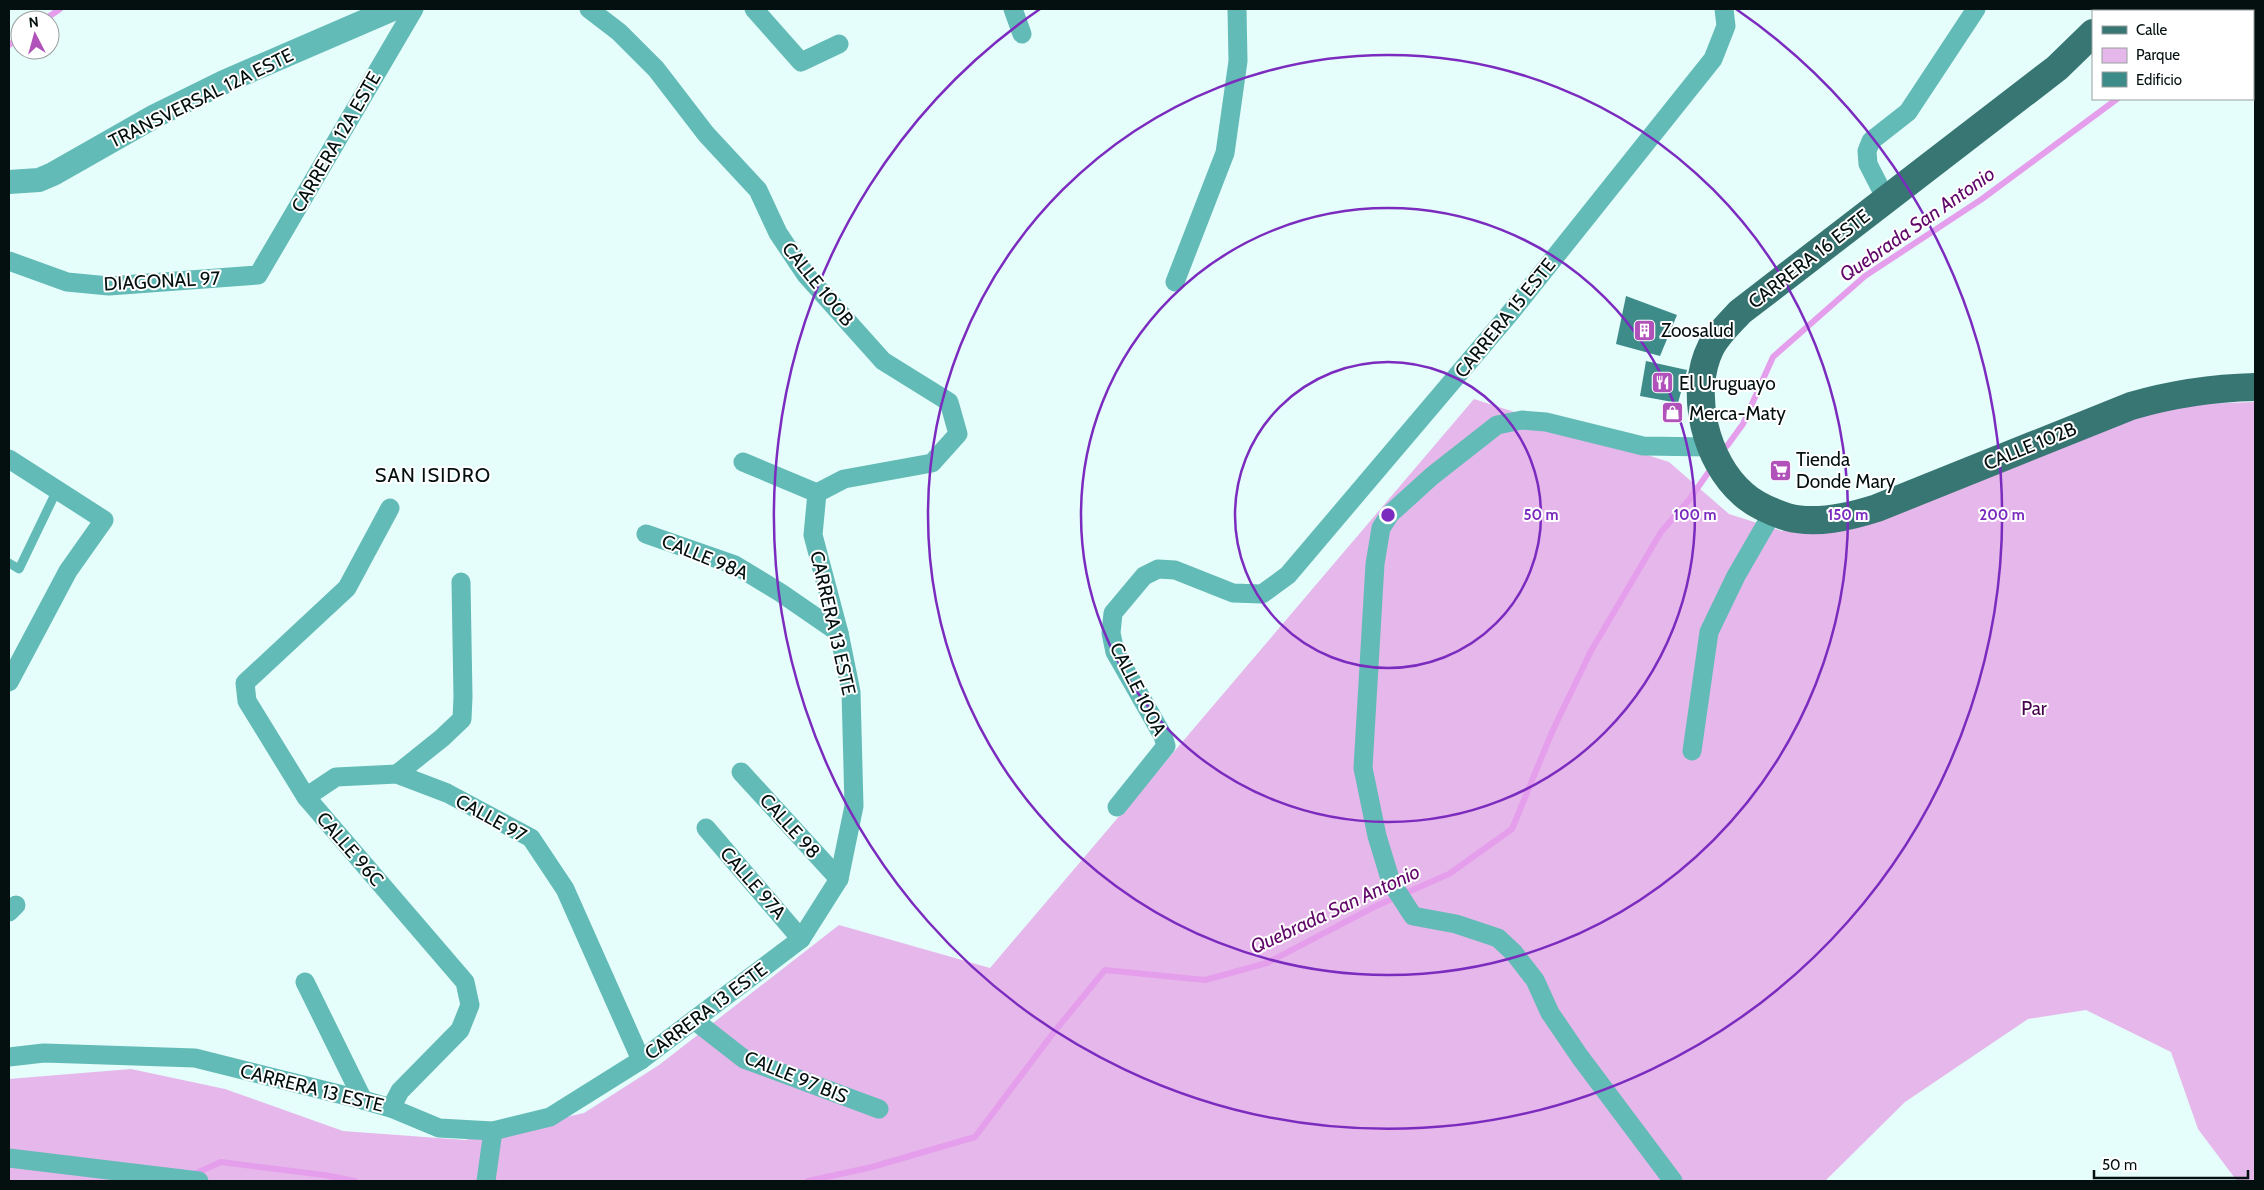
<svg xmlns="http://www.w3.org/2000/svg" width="2264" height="1190" font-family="Cabin,sans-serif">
<rect width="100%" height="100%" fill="#e5fdfb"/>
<polygon fill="#e6b7ea" points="1474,399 1669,462 1729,514 1782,531 1859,526 2170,405 2255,402 2255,1181 2237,1181 2198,1129 2171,1052 2086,1010 2028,1019 1905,1102 1825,1181 9,1181 9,1079 131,1069 225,1089 343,1131 465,1140 584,1113 659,1065 839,925 990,968"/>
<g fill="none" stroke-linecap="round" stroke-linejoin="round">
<g stroke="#e59eeb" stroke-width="6">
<polyline points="2158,11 2158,9"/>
<polyline points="44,20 60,9"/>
<polyline points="9,45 20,37"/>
<polyline points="1727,446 1743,424 1773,357 1865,276 1982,199 2117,99"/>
<polyline points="194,1174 221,1162 324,1175 355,1181"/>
<polyline points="808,1181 872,1167 975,1137 1054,1032 1105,970 1205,980 1267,963 1374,907 1449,874 1512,829 1552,732 1591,651 1661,532 1689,500 1708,473"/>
</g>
</g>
<g fill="#3d8c89">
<polygon points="1626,296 1677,315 1660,356 1616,344"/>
<polygon points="1646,361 1687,370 1678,403 1640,396"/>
</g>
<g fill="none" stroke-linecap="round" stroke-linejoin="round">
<g stroke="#63bbb7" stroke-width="9">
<polyline points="2235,9 2238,11"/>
<polyline points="2253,23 2255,25"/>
<polyline points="9,563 19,569 57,490"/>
</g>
<g stroke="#63bbb7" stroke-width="19">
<polyline points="754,9 801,62 839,44"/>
<polyline points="1013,9 1022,34"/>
<polyline points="1886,199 1868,164 1867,151 1871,141 1908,112 1976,9"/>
<polyline points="9,261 67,282 109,286 258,275 414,9"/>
<polyline points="1175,282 1225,153 1238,61 1237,9"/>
<polyline points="9,459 104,520 68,571 9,682"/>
<polyline points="743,462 817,493"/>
<polyline points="390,508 347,588 245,683 247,701 306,797 465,982 470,1005 460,1030 400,1091 391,1108"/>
<polyline points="646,534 735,565 781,593 839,633"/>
<polyline points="1692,751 1709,632 1736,576 1773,512"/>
<polyline points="741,772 839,879"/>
<polyline points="397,774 442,738 462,719 463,697 461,582"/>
<polyline points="306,797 336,777 397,774 447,793 531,838 565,889 641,1060"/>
<polyline points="1117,807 1166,746 1163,736 1115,652 1111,633 1113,613 1144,576 1158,569 1175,570 1233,593 1262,594 1288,575 1511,312 1713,59 1726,26 1724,9"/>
<polyline points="706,828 801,939"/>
<polyline points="9,912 16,905"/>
<polyline points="305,982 363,1100"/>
<polyline points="694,1020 744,1059 879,1109"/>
<polyline points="9,1057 44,1053 195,1058 363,1100 391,1108 439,1128 493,1131 550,1117 641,1060 801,939 839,879 854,806 851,692 839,633 813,535 817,493 844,479 932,463 958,434 949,402 883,361 806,275 778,233 758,190 706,134 656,69 619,32 589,9"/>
<polyline points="9,1158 199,1181"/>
<polyline points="486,1181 493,1131"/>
<polyline points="1673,1181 1580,1057 1550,1013 1535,980 1514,953 1498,938 1456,924 1413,916 1391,882 1377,836 1363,768 1375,564 1381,528 1390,514 1432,476 1497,425 1522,420 1546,422 1643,446 1711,447"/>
</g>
<polyline stroke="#63bbb7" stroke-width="24" points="9,182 39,180 53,174 155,116 224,82 393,9"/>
<g stroke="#387673" stroke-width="28">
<polyline points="2108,11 2110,9"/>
<path d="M2093,33L2057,68L1740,312C1730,323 1718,334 1711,347C1688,393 1706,462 1743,494C1755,505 1772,512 1787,517C1816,525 1849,517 1877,508L2131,406C2172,394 2213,388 2255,387"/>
</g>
</g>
<g fill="none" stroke="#7b2cbf" stroke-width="2.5">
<circle cx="1388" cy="515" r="153"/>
<circle cx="1388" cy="515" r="307"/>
<circle cx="1388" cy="515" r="460"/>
<path d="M1736 9A614 614 0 1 1 1040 9"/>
</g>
<defs>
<symbol id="building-square" viewBox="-11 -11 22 22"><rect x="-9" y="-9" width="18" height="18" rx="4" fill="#b152ba" stroke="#fff"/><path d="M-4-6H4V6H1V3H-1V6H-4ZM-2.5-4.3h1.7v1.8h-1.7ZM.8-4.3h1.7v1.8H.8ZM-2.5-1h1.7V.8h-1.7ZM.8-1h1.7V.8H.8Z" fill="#fff"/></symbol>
<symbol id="restaurant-square" viewBox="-11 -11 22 22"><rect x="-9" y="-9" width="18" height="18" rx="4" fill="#b152ba" stroke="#fff"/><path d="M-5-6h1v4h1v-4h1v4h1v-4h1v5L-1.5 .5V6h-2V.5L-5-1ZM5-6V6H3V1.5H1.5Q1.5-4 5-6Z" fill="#fff"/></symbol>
<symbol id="shop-square" viewBox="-11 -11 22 22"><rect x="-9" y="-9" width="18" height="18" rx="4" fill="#b152ba" stroke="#fff"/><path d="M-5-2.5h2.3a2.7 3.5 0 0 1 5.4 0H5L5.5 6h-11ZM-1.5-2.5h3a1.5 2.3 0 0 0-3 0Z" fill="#fff"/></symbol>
<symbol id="supermarket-square" viewBox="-11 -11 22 22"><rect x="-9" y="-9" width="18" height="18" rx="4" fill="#b152ba" stroke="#fff"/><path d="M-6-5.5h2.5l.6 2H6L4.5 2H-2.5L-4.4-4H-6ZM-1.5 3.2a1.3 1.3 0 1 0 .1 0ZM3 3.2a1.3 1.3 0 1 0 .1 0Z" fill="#fff"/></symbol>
</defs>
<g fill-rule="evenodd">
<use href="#building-square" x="1632" y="318" width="25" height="25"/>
<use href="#restaurant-square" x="1650" y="370" width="25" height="25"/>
<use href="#shop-square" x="1660" y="400" width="25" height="25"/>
<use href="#supermarket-square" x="1768" y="458" width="25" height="25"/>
</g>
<g text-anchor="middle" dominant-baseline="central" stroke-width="4" stroke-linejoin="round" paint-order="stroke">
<g font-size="19" fill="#03100f" stroke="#fff">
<text transform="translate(201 98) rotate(-26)">TRANSVERSAL 12A ESTE</text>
<text transform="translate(336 142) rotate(-60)">CARRERA 12A ESTE</text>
<text transform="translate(1809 259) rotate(-38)">CARRERA 16 ESTE</text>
<text transform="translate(162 281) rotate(-3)">DIAGONAL 97</text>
<text transform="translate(818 284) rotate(51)">CALLE 100B</text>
<text transform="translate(1505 318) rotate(-51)">CARRERA 15 ESTE</text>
<text transform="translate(2030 446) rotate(-22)">CALLE 102B</text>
<text transform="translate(705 557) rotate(22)">CALLE 98A</text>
<text transform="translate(833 623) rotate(77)">CARRERA 13 ESTE</text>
<text transform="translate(1138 689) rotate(63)">CALLE 100A</text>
<text transform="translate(491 818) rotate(29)">CALLE 97</text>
<text transform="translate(790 826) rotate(48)">CALLE 98</text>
<text transform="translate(350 849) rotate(49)">CALLE 96C</text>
<text transform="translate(753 883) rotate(49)">CALLE 97A</text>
<text transform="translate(706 1011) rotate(-37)">CARRERA 13 ESTE</text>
<text transform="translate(796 1077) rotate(22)">CALLE 97 BIS</text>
<text transform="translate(312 1088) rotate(14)">CARRERA 13 ESTE</text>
</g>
<g font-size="19" fill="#03100f" stroke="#fff" text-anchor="start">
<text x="1661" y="330">Zoosalud</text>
<text x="1679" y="383">El Uruguayo</text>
<text x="1689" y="413">Merca-Maty</text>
<text x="1796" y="459">Tienda<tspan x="1796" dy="22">Donde Mary</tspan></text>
</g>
<g font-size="19" fill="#45034b" stroke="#fff">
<text x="2034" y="708">Par</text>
</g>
<g font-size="20" font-style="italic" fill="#600769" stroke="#fff">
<text transform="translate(1917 224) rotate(-35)">Quebrada San Antonio</text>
<text transform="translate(1335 909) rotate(-25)">Quebrada San Antonio</text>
</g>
<g font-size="20" letter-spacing="1" fill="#03100f" stroke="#fff">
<text x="433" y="475">SAN ISIDRO</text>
</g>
</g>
<circle cx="1388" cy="515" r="8" fill="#7b2cbf" stroke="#fff" stroke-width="2.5"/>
<g font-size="15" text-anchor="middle" font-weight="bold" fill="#7b2cbf" stroke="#fff" stroke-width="4" stroke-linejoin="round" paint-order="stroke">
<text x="1541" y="520">50 m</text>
<text x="1695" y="520">100 m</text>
<text x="1848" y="520">150 m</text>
<text x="2002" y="520">200 m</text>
</g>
<rect width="2264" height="1190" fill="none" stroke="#03100f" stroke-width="20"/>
<rect x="2092" y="10" width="162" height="90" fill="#ffffff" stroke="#9a9f9f"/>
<rect x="2102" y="26" width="25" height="8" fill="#387673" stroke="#9a9f9f"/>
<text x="2136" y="35" font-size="15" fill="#03100f">Calle</text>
<rect x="2102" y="48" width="25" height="15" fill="#e6b7ea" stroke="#9a9f9f"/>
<text x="2136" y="60" font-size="15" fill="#03100f">Parque</text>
<rect x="2102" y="72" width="25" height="15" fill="#3d8c89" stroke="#9a9f9f"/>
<text x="2136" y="85" font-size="15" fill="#03100f">Edificio</text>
<g transform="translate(35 35) rotate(354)"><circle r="24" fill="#ffffff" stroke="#9a9f9f"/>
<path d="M0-4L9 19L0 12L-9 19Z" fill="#b152ba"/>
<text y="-8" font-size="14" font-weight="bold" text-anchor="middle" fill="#03100f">N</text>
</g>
<path d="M2094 1170v8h154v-8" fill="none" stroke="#03100f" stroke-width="2.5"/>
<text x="2102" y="1170" font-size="15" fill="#03100f" stroke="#ffffff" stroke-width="4" paint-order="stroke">50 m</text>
</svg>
